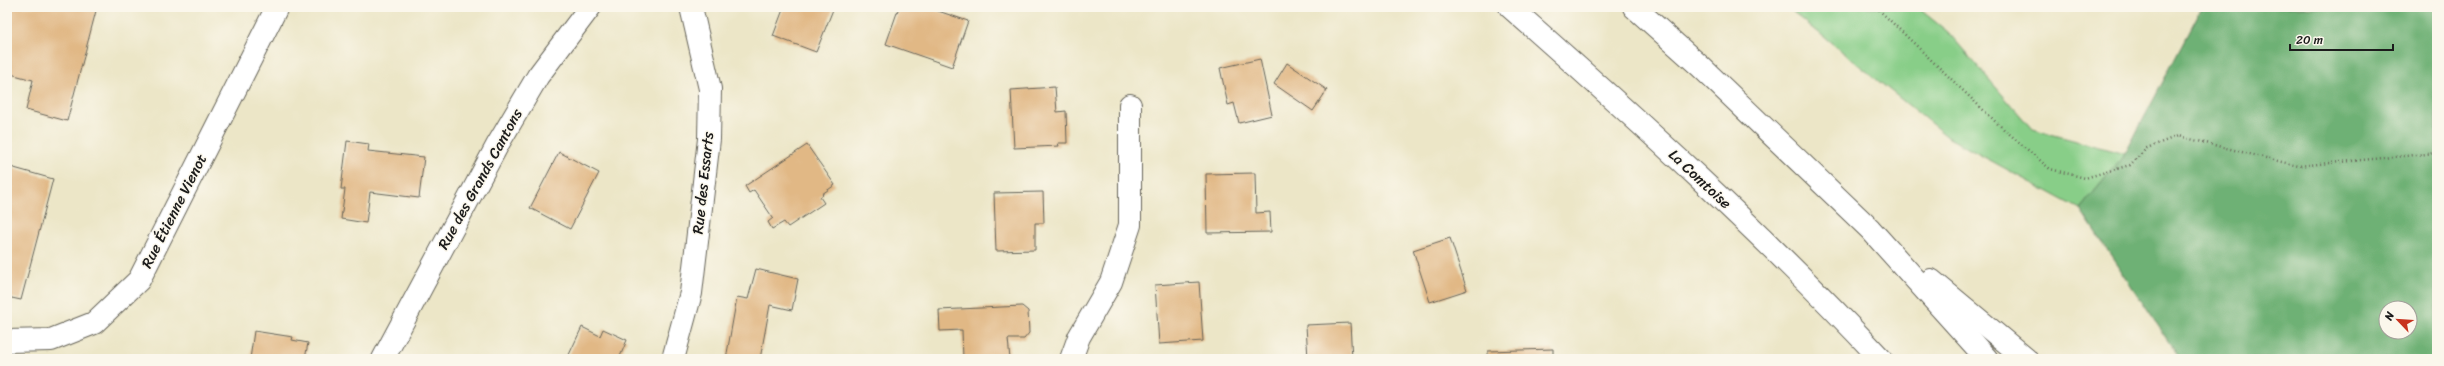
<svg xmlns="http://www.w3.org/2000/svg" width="2444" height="366" font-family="Sriracha,sans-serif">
<rect width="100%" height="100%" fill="#fbf7ec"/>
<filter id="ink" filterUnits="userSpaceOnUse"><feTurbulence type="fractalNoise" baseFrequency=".025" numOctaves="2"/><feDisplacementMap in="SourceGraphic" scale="8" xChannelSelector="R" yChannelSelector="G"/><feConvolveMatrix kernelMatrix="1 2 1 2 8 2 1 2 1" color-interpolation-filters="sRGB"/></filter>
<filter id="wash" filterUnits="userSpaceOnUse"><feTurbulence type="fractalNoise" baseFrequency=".012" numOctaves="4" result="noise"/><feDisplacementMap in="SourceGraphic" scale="16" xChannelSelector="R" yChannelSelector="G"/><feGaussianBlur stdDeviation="0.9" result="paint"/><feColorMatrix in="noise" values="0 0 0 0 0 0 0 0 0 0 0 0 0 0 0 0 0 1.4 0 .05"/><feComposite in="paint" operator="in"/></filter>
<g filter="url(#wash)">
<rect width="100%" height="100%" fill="#ece6c7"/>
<polygon fill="#88ce88" stroke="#527552" points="1787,7 1917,7 1948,32 2032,129 2125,154 2080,209 1949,138"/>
<path fill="#6eb174" stroke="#456648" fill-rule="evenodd" d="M2202,7H2437V359H2180L2080,209L2125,154ZM2386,308H2410V332H2386Z"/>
<g id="blocks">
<g fill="#e1b885">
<polygon points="7,7 97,7 67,121 26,110 33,80 7,73"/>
<polygon points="784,7 834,7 816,52 773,36"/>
<polygon points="899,7 926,7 968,21 952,67 886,44"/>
<polygon points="1260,59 1272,115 1239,123 1234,103 1228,105 1220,68"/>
<polygon points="1287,63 1327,90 1313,111 1274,84"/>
<polygon points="1055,87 1057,112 1066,111 1067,143 1058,143 1059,146 1014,148 1011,90"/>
<polygon points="347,141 369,144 368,151 424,157 419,198 370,192 366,223 341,219 345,189 341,189"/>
<polygon points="807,145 835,185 822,194 823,195 820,197 824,203 788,227 784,222 772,229 768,222 773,218 754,190 749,193 745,186"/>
<polygon points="559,152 599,173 570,229 530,208"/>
<polygon points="7,166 53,179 21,300 7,297"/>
<polygon points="1255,173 1256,213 1270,212 1271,232 1207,233 1206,174"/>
<polygon points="1043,192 1044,223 1035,223 1035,250 996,251 994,193"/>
<polygon points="1450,238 1467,290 1430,302 1413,250"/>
<polygon points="756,269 798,279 792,310 770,305 760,359 726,359 737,297 748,299"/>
<polygon points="1199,282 1203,341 1159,344 1155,285"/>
<polygon points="1022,306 1028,311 1029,333 1024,339 1008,339 1010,359 963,359 962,330 940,331 939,310"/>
<polygon points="1350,323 1352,359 1308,359 1306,325"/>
<polygon points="582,327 600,336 603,329 627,340 619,359 567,359"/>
<polygon points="254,331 293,337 292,340 308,343 305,359 250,359"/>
<polygon points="1553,349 1553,359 1488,359 1488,351"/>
</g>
</g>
</g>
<g filter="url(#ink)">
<use href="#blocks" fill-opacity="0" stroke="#656358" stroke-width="1"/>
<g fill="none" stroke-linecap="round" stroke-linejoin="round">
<defs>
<g id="minor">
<polyline points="7,341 51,340 94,323 139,280 277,7"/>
<polyline points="383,359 498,144 538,76 590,7"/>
<polyline points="673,359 691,293 709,139 710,89 691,7"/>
<polyline points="1071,359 1079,337 1111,282 1130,225 1130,105"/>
</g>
<g id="highway">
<path d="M1510,7C1638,120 1765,235 1881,359"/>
<polyline points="1634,7 1701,67 1870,229 1987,359"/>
<polyline points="1931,280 2026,359"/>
</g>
</defs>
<use href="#minor" stroke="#656358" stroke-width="24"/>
<use href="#highway" stroke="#656358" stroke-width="24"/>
<polyline stroke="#656358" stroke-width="2.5" stroke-dasharray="1 3" stroke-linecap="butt" points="1876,7 1999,125 2050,169 2085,178 2130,165 2147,148 2178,136 2298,166 2437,153"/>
<use href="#minor" stroke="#fff" stroke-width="22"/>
<use href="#highway" stroke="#fff" stroke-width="22"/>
</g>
</g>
<g text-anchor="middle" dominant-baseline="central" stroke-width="3" stroke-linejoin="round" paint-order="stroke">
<g font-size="15" fill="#1c1c1c" stroke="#fbf7ec">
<text transform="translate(480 179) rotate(-61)">Rue des Grands Cantons</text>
<text transform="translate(1700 179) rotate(43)">La Comtoise</text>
<text transform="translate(703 183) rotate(-84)">Rue des Essarts</text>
<text transform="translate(174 211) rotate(-63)">Rue Étienne Vienot</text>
</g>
</g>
<rect width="2444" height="366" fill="none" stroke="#fbf7ec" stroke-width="24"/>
<g transform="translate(2398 320) rotate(295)"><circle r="19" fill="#fbf7ec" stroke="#a29f99"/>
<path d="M0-3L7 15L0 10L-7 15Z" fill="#c8321e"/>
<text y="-6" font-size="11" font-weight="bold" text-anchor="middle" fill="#1c1c1c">N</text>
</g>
<path d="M2290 44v6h103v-6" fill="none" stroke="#1c1c1c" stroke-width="2"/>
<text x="2296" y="44" font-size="12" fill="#1c1c1c" stroke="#fbf7ec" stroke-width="3" paint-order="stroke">20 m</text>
</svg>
